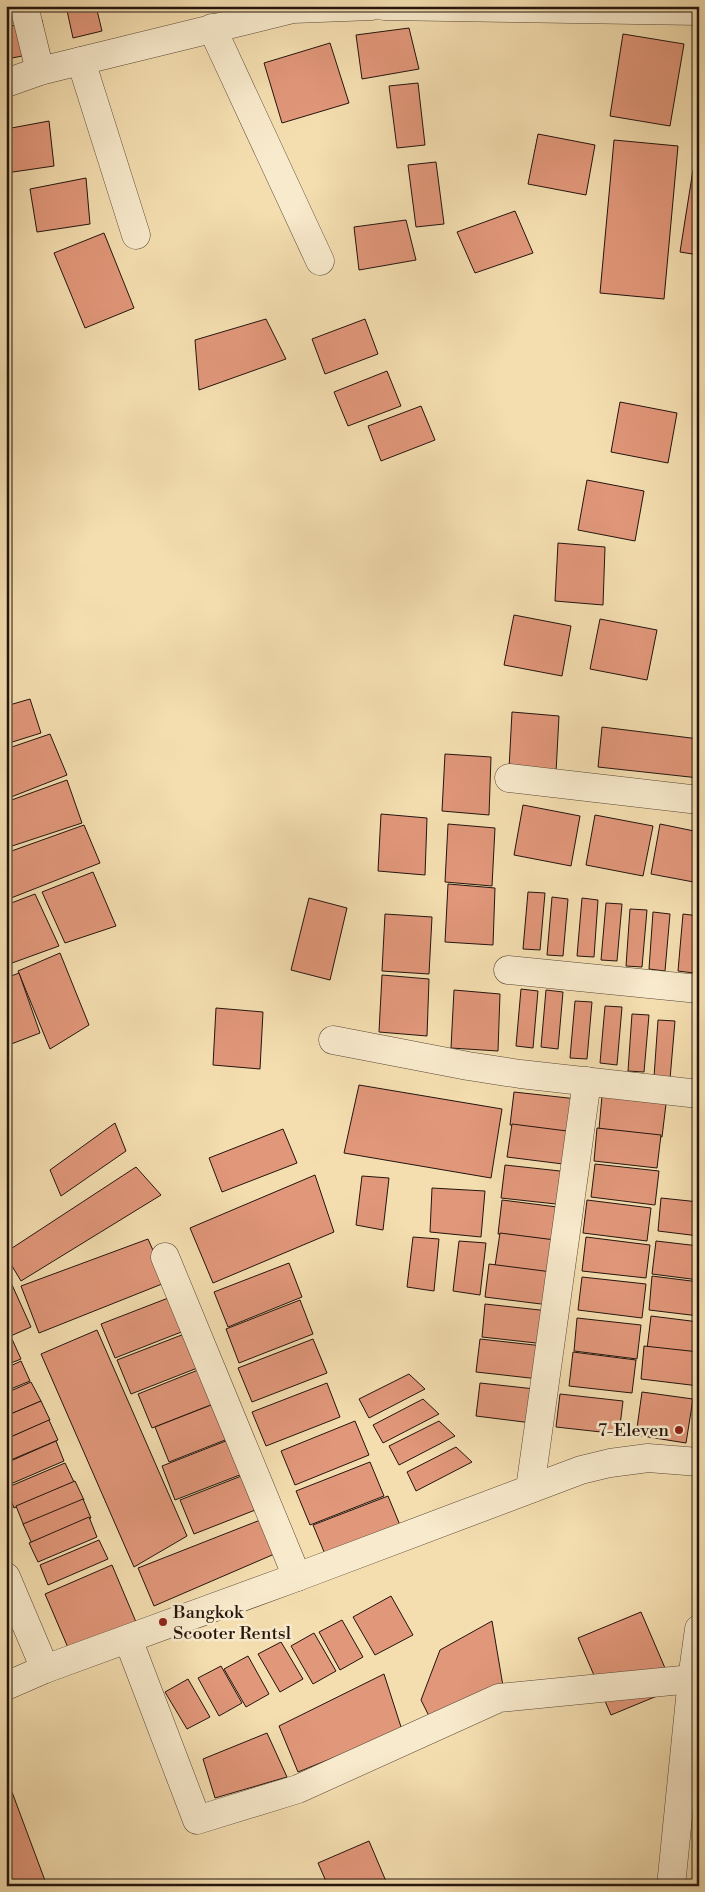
<svg xmlns="http://www.w3.org/2000/svg" width="705" height="1892" font-family="'Libre Bodoni',serif">
<rect width="100%" height="100%" fill="#f4deb0"/>
<filter id="stains"><feTurbulence type="fractalNoise" baseFrequency=".004" numOctaves="4"/><feColorMatrix values="0 0 0 0 .2 0 0 0 0 .09 0 0 0 0 .02 0 0 0 .5 -.17"/></filter>
<radialGradient id="worn" r=".72"><stop offset=".6" stop-color="#630" stop-opacity="0"/><stop offset="1" stop-color="#630" stop-opacity=".3"/></radialGradient>
<g fill="#e1977a" stroke="#23140d">
<polygon points="66,6 96,6 102,31 73,38"/>
<polygon points="42,20 47,51 12,58 6,27"/>
<polygon points="409,28 419,69 362,79 356,35"/>
<polygon points="623,34 684,44 670,126 610,116"/>
<polygon points="330,43 349,103 282,123 264,63"/>
<polygon points="418,83 425,145 397,148 389,86"/>
<polygon points="49,121 54,166 6,173 6,129"/>
<polygon points="538,134 595,145 586,195 528,184"/>
<polygon points="614,140 678,146 664,299 600,293"/>
<polygon points="436,162 444,224 416,227 408,165"/>
<polygon points="693,170 699,171 699,255 680,252"/>
<polygon points="86,178 90,224 37,232 30,189"/>
<polygon points="515,211 533,253 475,273 457,232"/>
<polygon points="406,220 416,260 359,270 354,227"/>
<polygon points="104,233 134,308 85,328 54,253"/>
<polygon points="266,319 286,359 199,390 195,340"/>
<polygon points="365,319 378,354 325,374 312,339"/>
<polygon points="387,371 401,406 348,426 334,392"/>
<polygon points="620,402 677,413 668,463 611,452"/>
<polygon points="421,406 435,440 381,461 368,426"/>
<polygon points="587,480 644,491 635,541 578,530"/>
<polygon points="558,543 605,547 603,605 555,601"/>
<polygon points="514,615 571,626 562,676 504,665"/>
<polygon points="600,619 657,630 647,680 590,669"/>
<polygon points="30,699 41,733 6,744 6,706"/>
<polygon points="512,712 559,716 556,773 509,769"/>
<polygon points="602,727 699,739 699,778 598,767"/>
<polygon points="50,734 67,775 6,799 6,749"/>
<polygon points="445,754 491,757 489,815 442,811"/>
<polygon points="67,780 82,823 6,848 6,802"/>
<polygon points="523,805 580,816 571,866 514,855"/>
<polygon points="381,814 427,818 425,875 378,871"/>
<polygon points="595,815 653,826 643,876 586,865"/>
<polygon points="448,824 495,828 492,886 445,882"/>
<polygon points="660,824 699,832 699,883 651,874"/>
<polygon points="84,825 100,863 6,900 6,853"/>
<polygon points="93,872 116,926 65,943 42,892"/>
<polygon points="448,884 495,888 493,945 445,942"/>
<polygon points="528,892 545,893 540,950 523,949"/>
<polygon points="35,894 59,946 12,963 6,952 6,905"/>
<polygon points="552,897 568,899 563,956 547,955"/>
<polygon points="309,898 347,908 330,980 291,970"/>
<polygon points="582,898 598,900 594,957 577,956"/>
<polygon points="606,903 622,904 617,961 601,960"/>
<polygon points="630,909 647,910 642,967 626,966"/>
<polygon points="653,912 670,914 665,971 649,969"/>
<polygon points="385,914 432,917 429,974 382,971"/>
<polygon points="683,914 699,916 694,973 678,971"/>
<polygon points="60,953 89,1025 50,1049 18,971"/>
<polygon points="19,973 40,1033 6,1046 6,978"/>
<polygon points="382,975 429,979 427,1036 379,1032"/>
<polygon points="521,989 538,991 533,1048 516,1046"/>
<polygon points="454,990 500,994 498,1051 451,1048"/>
<polygon points="546,990 563,992 558,1049 541,1047"/>
<polygon points="575,1001 592,1002 587,1059 570,1058"/>
<polygon points="605,1006 622,1007 617,1065 600,1063"/>
<polygon points="216,1008 263,1012 260,1069 213,1065"/>
<polygon points="632,1014 649,1015 644,1072 628,1071"/>
<polygon points="658,1020 675,1021 670,1079 654,1077"/>
<polygon points="359,1085 502,1109 491,1178 344,1153"/>
<polygon points="514,1092 577,1099 573,1133 510,1125"/>
<polygon points="602,1096 666,1104 662,1137 599,1129"/>
<polygon points="115,1123 126,1151 61,1196 50,1170"/>
<polygon points="512,1124 575,1132 571,1165 507,1157"/>
<polygon points="597,1128 661,1135 657,1168 594,1161"/>
<polygon points="283,1129 297,1163 222,1192 209,1158"/>
<polygon points="595,1164 659,1171 655,1205 591,1197"/>
<polygon points="505,1165 569,1172 565,1205 501,1198"/>
<polygon points="136,1167 161,1195 21,1281 6,1256 6,1252"/>
<polygon points="315,1175 334,1232 213,1283 190,1228"/>
<polygon points="362,1176 389,1178 383,1230 356,1225"/>
<polygon points="432,1188 485,1191 481,1237 430,1232"/>
<polygon points="661,1198 699,1202 699,1236 658,1231"/>
<polygon points="502,1200 565,1208 561,1241 498,1234"/>
<polygon points="587,1200 651,1208 647,1241 583,1233"/>
<polygon points="500,1233 563,1241 559,1274 495,1266"/>
<polygon points="413,1237 439,1239 434,1291 407,1287"/>
<polygon points="586,1237 650,1245 646,1278 582,1271"/>
<polygon points="148,1239 167,1282 39,1333 21,1286"/>
<polygon points="459,1241 486,1243 480,1295 453,1291"/>
<polygon points="656,1241 699,1246 699,1280 652,1274"/>
<polygon points="289,1263 302,1297 228,1327 214,1292"/>
<polygon points="489,1264 552,1272 549,1305 485,1297"/>
<polygon points="8,1276 31,1327 6,1338 6,1277"/>
<polygon points="652,1276 699,1282 699,1316 649,1310"/>
<polygon points="582,1277 646,1284 642,1318 578,1310"/>
<polygon points="176,1295 189,1329 115,1358 101,1324"/>
<polygon points="300,1300 313,1334 239,1363 226,1329"/>
<polygon points="485,1304 549,1311 545,1344 482,1337"/>
<polygon points="651,1316 699,1322 699,1355 647,1349"/>
<polygon points="577,1318 641,1325 637,1359 574,1351"/>
<polygon points="97,1330 187,1536 134,1567 41,1354"/>
<polygon points="192,1331 205,1365 131,1394 117,1360"/>
<polygon points="12,1339 21,1359 6,1365 6,1342"/>
<polygon points="313,1339 327,1373 252,1402 238,1368"/>
<polygon points="480,1339 543,1346 539,1379 476,1372"/>
<polygon points="644,1346 699,1352 699,1386 641,1379"/>
<polygon points="573,1352 636,1360 632,1393 569,1386"/>
<polygon points="21,1361 30,1381 6,1391 6,1368"/>
<polygon points="213,1364 226,1399 152,1428 138,1394"/>
<polygon points="409,1374 425,1389 369,1418 359,1399"/>
<polygon points="31,1382 41,1401 6,1416 6,1393"/>
<polygon points="327,1383 340,1417 266,1446 252,1412"/>
<polygon points="480,1383 544,1390 540,1424 476,1416"/>
<polygon points="642,1392 693,1399 686,1443 636,1435"/>
<polygon points="560,1394 623,1401 619,1434 556,1427"/>
<polygon points="229,1398 243,1433 169,1462 155,1427"/>
<polygon points="423,1399 439,1414 383,1443 373,1425"/>
<polygon points="41,1401 50,1420 6,1439 6,1416"/>
<polygon points="49,1420 58,1440 6,1462 6,1439"/>
<polygon points="355,1421 369,1455 295,1485 281,1451"/>
<polygon points="439,1421 455,1436 399,1465 389,1446"/>
<polygon points="236,1437 250,1471 175,1500 162,1466"/>
<polygon points="56,1441 64,1461 6,1486 6,1463"/>
<polygon points="456,1447 472,1462 416,1491 407,1472"/>
<polygon points="370,1462 384,1496 310,1525 296,1491"/>
<polygon points="65,1463 74,1482 14,1508 6,1488"/>
<polygon points="254,1471 268,1505 194,1534 180,1500"/>
<polygon points="75,1481 84,1500 24,1526 16,1506"/>
<polygon points="388,1496 402,1530 327,1559 313,1525"/>
<polygon points="83,1499 91,1518 32,1544 23,1524"/>
<polygon points="273,1515 286,1549 154,1606 138,1568"/>
<polygon points="89,1517 97,1537 38,1562 29,1543"/>
<polygon points="99,1540 108,1559 48,1585 40,1565"/>
<polygon points="112,1565 136,1622 69,1650 45,1594"/>
<polygon points="391,1596 413,1635 375,1655 353,1617"/>
<polygon points="641,1612 674,1689 611,1715 578,1638"/>
<polygon points="342,1620 363,1657 340,1670 319,1632"/>
<polygon points="492,1621 503,1686 430,1718 421,1700 440,1650"/>
<polygon points="314,1633 336,1671 313,1684 291,1646"/>
<polygon points="281,1642 303,1679 280,1692 258,1654"/>
<polygon points="248,1656 269,1694 246,1707 224,1669"/>
<polygon points="221,1666 242,1703 219,1716 198,1678"/>
<polygon points="384,1674 402,1730 298,1772 279,1726"/>
<polygon points="188,1679 210,1717 187,1729 165,1692"/>
<polygon points="267,1733 287,1777 215,1798 203,1759"/>
<polygon points="12,1792 47,1886 6,1886 6,1794"/>
<polygon points="369,1841 388,1886 328,1886 318,1863"/>
</g>
<g fill="none" stroke-linecap="round" stroke-linejoin="round">
<defs>
<g id="street">
<polyline points="24,6 40,71"/>
<polyline points="384,6 699,11"/>
<polyline points="212,28 320,261"/>
<polyline points="81,61 136,235"/>
<polyline points="6,83 40,71 293,9 372,6"/>
<polyline points="509,778 699,800"/>
<polyline points="508,970 699,989"/>
<polyline points="333,1040 468,1066 520,1074 699,1094"/>
<polyline points="165,1257 297,1577"/>
<polyline points="530,1489 587,1081"/>
<polyline points="6,1577 45,1669"/>
<polyline points="128,1639 197,1820 298,1789 499,1698 692,1679"/>
<polyline points="6,1686 45,1669 297,1577 581,1470 610,1463 648,1458 699,1462"/>
<polyline points="671,1886 692,1679 699,1629"/>
</g>
</defs>
<use href="#street" stroke="#574636" stroke-width="29"/>
<use href="#street" stroke="#f8eacc" stroke-width="28"/>
</g>
<g fill="#8f2418" stroke="#f8eacc" stroke-width="2">
<circle cx="679" cy="1430" r="5"/>
<circle cx="163" cy="1622" r="5"/>
</g>
<g text-anchor="middle" dominant-baseline="central" stroke-width="5" stroke-linejoin="round" paint-order="stroke">
<g font-size="18" fill="#23140d" stroke="#f8eacc" text-anchor="end">
<text x="669" y="1430">7-Eleven</text>
<text x="173" y="1612" text-anchor="start">Bangkok<tspan x="173" dy="21">Scooter Rentsl</tspan></text>
</g>
</g>
<rect width="705" height="1892" fill="none" stroke="#f4deb0" stroke-width="25"/>
<rect x="8" y="8" width="690" height="1877" fill="none" stroke="#23140d" stroke-width="2.5"/>
<rect x="12" y="12" width="680" height="1867" fill="none" stroke="#23140d"/>
<rect width="100%" height="100%" filter="url(#stains)"/>
<rect width="100%" height="100%" fill="url(#worn)"/>
</svg>
